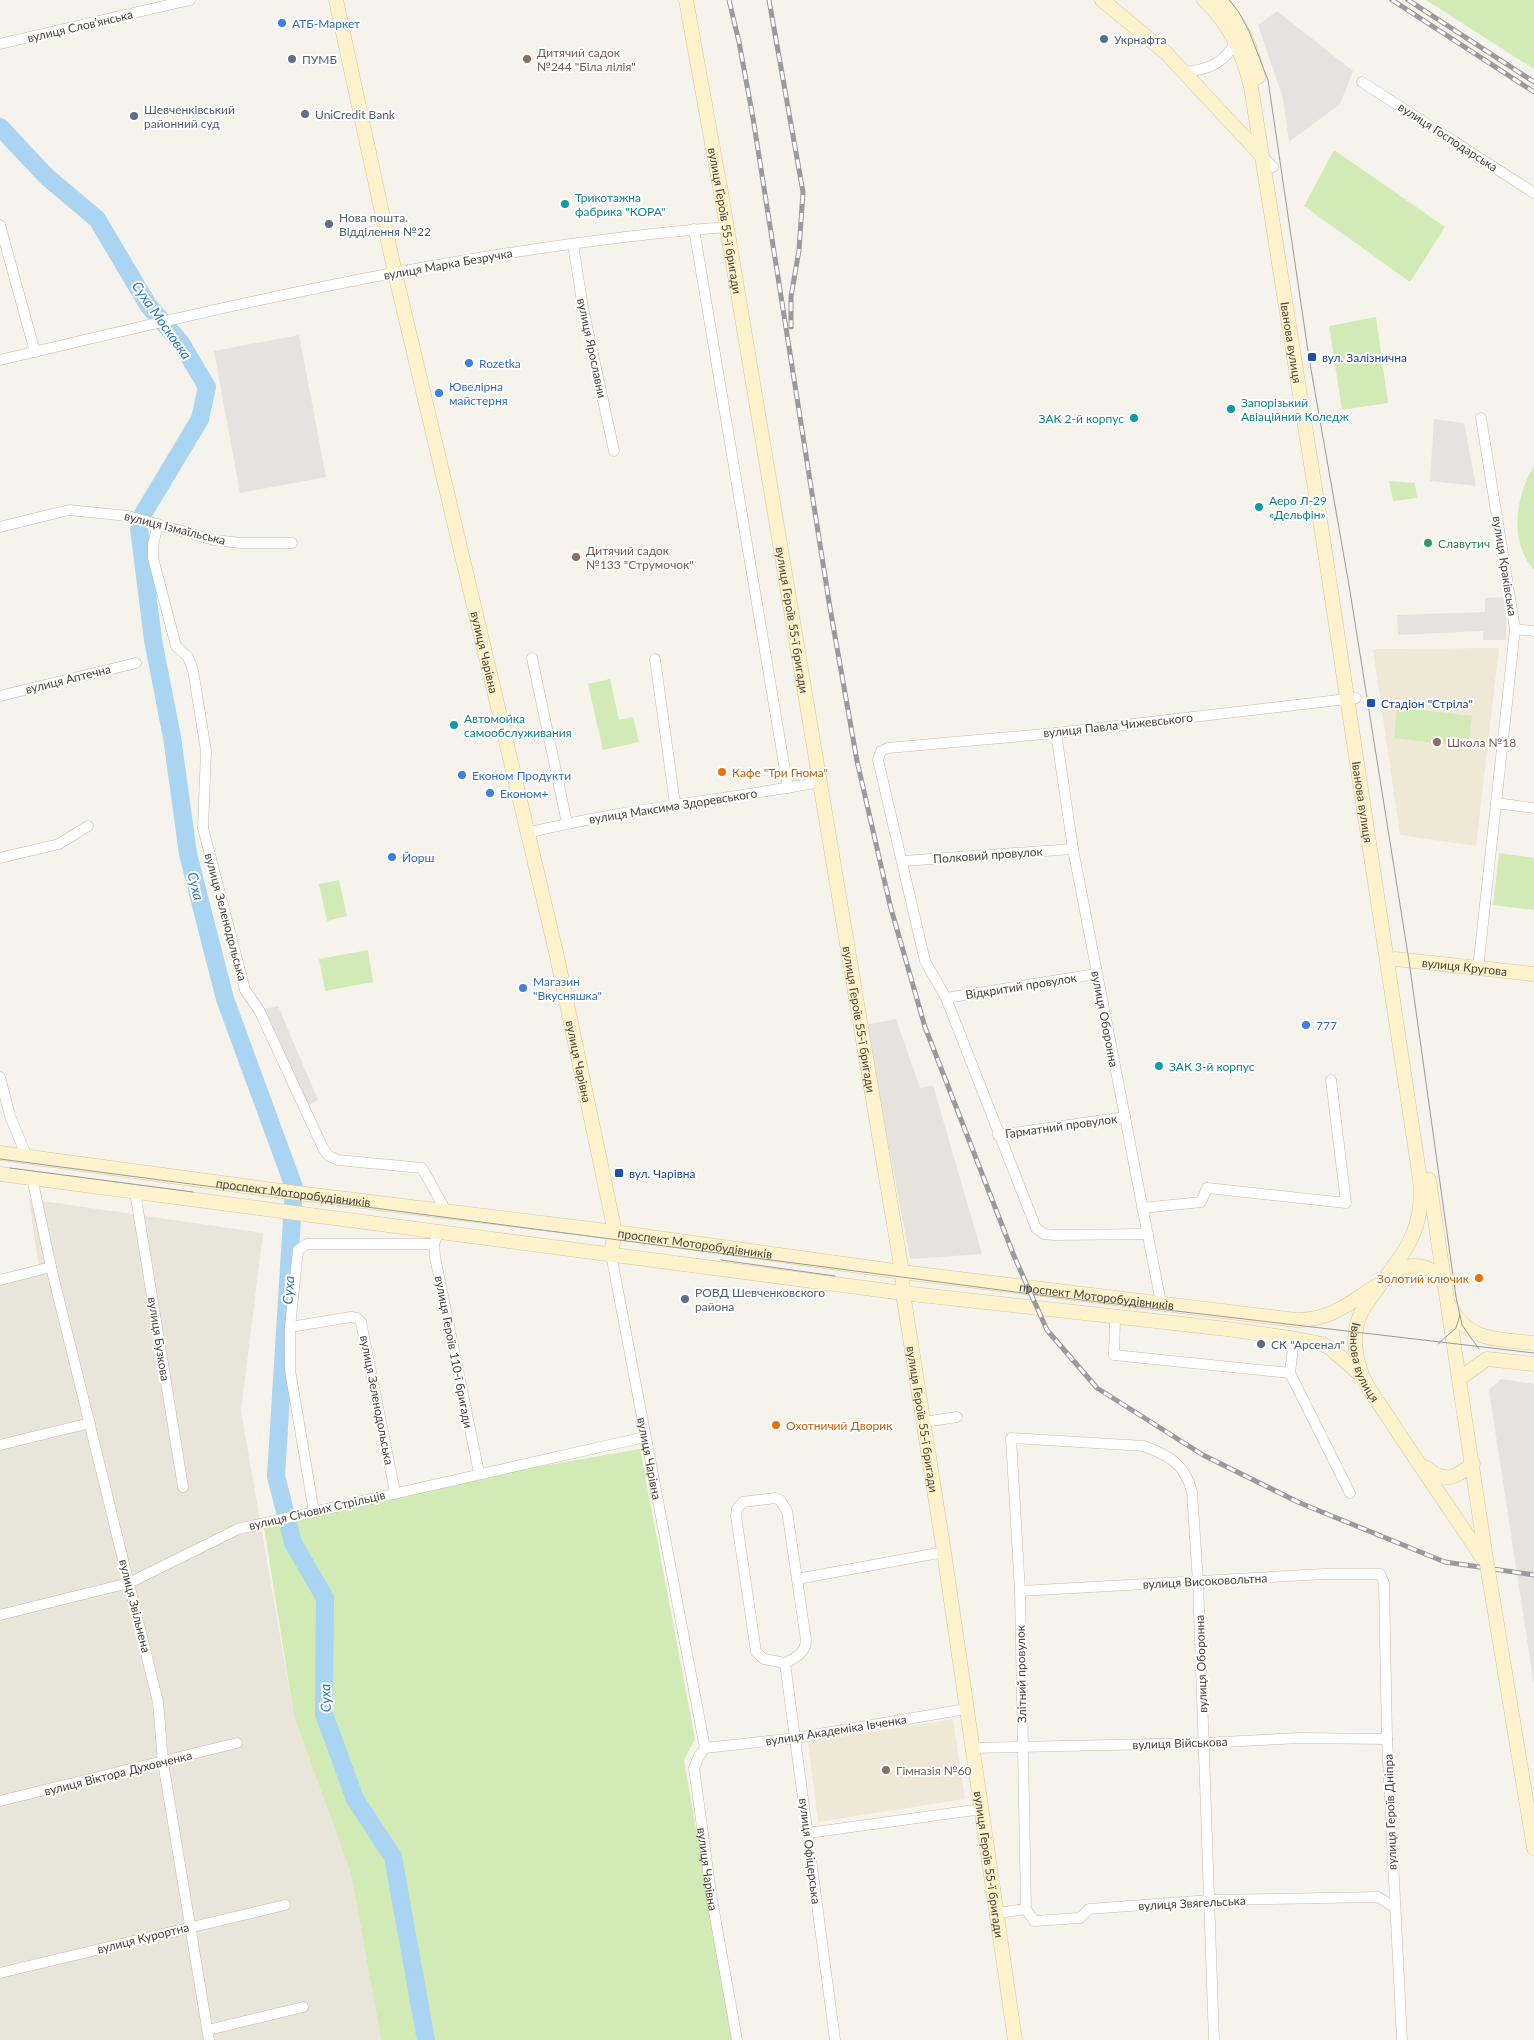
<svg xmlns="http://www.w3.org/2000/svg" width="1534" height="2040" font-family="Lato,sans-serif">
<rect width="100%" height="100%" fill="#f6f3ec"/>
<polygon fill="#eae5da" points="29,1199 263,1233 241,1411 294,1716 351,1874 381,2040 0,2040 0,1284 40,1275"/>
<g fill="#e6e2dd">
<polygon points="278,1006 318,1100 303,1109 259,1010"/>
<polygon points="896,1019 920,1088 933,1085 982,1254 910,1259 866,1025"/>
<polygon points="1501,1379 1534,1384 1534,1685 1489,1390"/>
</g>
<g fill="#efe8d6">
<polygon points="1499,648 1476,846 1400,835 1373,649"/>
<polygon points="953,1719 965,1799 818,1822 808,1742"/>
</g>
<g fill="#d2eab5">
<polygon points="1426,0 1534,0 1534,69"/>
<polygon points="1334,150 1445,227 1410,282 1304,206"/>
<polygon points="1376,317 1388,403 1342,410 1329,326"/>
<path d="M1534,466V570C1509,542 1515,497 1534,466Z"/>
<polygon points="1389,481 1415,483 1417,498 1393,501"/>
<polygon points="610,679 619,720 633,717 639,742 603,750 588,684"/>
<polygon points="1397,707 1472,716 1468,747 1394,738"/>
<polygon points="1499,853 1534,858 1534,910 1493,905"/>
<polygon points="339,880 347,916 327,921 319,884"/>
<polygon points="368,950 373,982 325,991 319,959"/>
<polygon points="640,1449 695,1739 684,1760 733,2040 381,2040 351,1874 294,1716 264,1527 480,1477"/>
</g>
<g fill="#e5e3e0">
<polygon points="1277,11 1353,71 1340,104 1289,142 1283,98 1258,25"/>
<polygon points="299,335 326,477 240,493 214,351"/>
<polygon points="1434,419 1464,423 1476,486 1430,481"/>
<polygon points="1507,597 1506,640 1483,640 1483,631 1398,635 1397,615 1485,612 1485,598"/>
</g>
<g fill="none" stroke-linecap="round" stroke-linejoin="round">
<g stroke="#a9d4f2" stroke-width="18">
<polyline points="0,127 47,177 97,219 148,305 181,343 207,387 200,419 143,514"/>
<polyline points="139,529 153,640 172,737 188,854 225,999 294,1187 276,1476 293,1543 325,1598 324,1714 355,1799 393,1857 426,2040"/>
</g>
<defs>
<g id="street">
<polyline points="0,44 190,0"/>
<path d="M1184,72C1208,70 1224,63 1236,42"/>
<polyline points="1362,82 1534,193"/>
<polyline points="1262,156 1273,167"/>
<polyline points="0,225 35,352"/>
<polyline points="694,229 788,788"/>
<polyline points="573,244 583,308 614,451"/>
<path d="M0,360C239,303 481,246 727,227"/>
<polyline points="158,524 153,545 153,558 176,646 188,657 193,670 206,751 203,828 245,990 259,1010 323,1148 329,1156 338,1160 422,1168 446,1211"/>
<polyline points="0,527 69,510 128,516 214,540 241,543 292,543"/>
<polyline points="1515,629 1534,631"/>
<polyline points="532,658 567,823"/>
<polyline points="655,659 675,804"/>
<polyline points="0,696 136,663"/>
<polyline points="1056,733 1073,849 1161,1303"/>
<polyline points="1496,803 1534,808"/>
<path d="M527,833C623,809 723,800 820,782"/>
<polyline points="0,858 59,844 88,826"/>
<polyline points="903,861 1073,849"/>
<polyline points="1478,969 1515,629 1481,418"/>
<polyline points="946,998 1096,974"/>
<polyline points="0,1077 10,1116 27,1157"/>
<polyline points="998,1135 1125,1117"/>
<polyline points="32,1178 51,1267 158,1702 163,1762 209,2040"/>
<polyline points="135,1192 183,1487"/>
<polyline points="1142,1208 1201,1202 1207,1188 1346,1203 1331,1080"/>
<polyline points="1148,1234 1055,1235 1044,1234 1036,1228 946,998 925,961 878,760 881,751 888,748 1056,733 1356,698"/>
<polyline points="436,1239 434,1244 435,1257 479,1473"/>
<path id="s1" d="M611,1254L705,1748"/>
<polyline points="0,1280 51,1267"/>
<polyline points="1115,1318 1114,1355 1290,1373 1294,1339"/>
<polyline points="290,1327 351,1317 357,1318 361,1322 395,1492"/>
<polyline points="1290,1373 1350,1493"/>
<polyline points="924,1422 957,1417"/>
<polyline points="0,1445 90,1423"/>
<path d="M775,1498L780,1500L787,1511L806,1640C806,1652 796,1658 785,1663L764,1659L756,1652L736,1516L737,1509L743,1502Z"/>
<polyline points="314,1512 290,1370 290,1327 298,1250 307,1244 434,1244"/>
<polyline points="797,1579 944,1552"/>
<polyline points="1020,1591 1325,1574 1380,1574 1384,1583 1387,1739 1402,2040"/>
<polyline points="0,1615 129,1583 238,1529 645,1437"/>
<polyline points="785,1663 835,2040"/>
<path id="s2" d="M705,1748L699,1756L694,1768L712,1900L737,2040"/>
<polyline points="705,1748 796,1738 966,1709"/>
<polyline points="972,1748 1203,1743 1299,1738 1387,1739"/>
<polyline points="0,1801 237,1743"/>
<polyline points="808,1833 982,1809"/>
<path d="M1026,1909L1020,1591L1011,1438L1144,1446C1170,1456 1185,1464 1192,1492L1198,1582L1214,2040"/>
<polyline points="998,1913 1026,1909 1034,1921 1080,1918 1089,1909 1210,1900 1378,1897 1394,1907"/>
<polyline points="0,1973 285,1905"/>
<polyline points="208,2030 303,2007"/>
</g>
<g id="secondary">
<path id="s3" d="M336,0L395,273L556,952L615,1232L611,1254"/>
<path id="s4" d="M686,0L723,204L902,1272L903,1293L944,1552L1015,2040"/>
<polyline points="1102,0 1165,52 1262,156"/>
<path id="s5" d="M1204,0C1230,24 1243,53 1251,87L1323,539L1420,1179C1426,1240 1395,1260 1365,1306C1351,1327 1354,1353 1362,1375C1369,1392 1383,1408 1392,1423C1423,1471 1456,1517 1487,1565"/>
<path d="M1219,0C1240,20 1252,49 1258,77"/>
<path id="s6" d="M1395,959L1534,974"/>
<path id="s7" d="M0,1153L281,1191L615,1232L902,1272L1296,1320C1331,1320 1348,1304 1376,1286"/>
<polyline points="0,1174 903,1293 1227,1329 1297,1339 1322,1344 1330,1348 1362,1376"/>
<polyline points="1429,1180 1486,1559"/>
<path d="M1393,1270C1416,1263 1427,1264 1444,1280"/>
<path d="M1451,1307C1467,1342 1500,1339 1534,1343"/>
<polyline points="1460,1378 1487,1359 1534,1364"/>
<path d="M1425,1467C1445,1483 1454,1479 1473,1464"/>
<polyline points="1489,1576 1534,1848"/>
</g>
</defs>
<use href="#street" stroke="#c2bbae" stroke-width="11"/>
<use href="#secondary" stroke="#d6c79b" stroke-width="15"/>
<use href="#street" stroke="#fff" stroke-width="10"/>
<use href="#secondary" stroke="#fff3cd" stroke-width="14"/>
<g stroke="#9a9a9a" stroke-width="1">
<polyline points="1229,0 1238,11 1249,31 1268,80 1309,358 1349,585 1409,961 1456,1297 1462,1325 1479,1349"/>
<polyline points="0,1159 1031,1294 1534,1353"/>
<polyline points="10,1168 193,1192"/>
<polyline points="721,1260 835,1276"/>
<polyline points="1438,1344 1456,1328 1460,1315"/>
</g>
<defs>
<g id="rail">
<polyline points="729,0 739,42 753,118 830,608 857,761 890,905 925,1027 1014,1256 1047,1330 1097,1388 1203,1455 1300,1503 1445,1562 1534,1575"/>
<polyline points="769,0 803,192 799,250 791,297 791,327"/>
<polyline points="1392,0 1534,92"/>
<polyline points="1408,0 1534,82"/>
</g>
</defs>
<use href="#rail" stroke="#9a9a9a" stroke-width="5"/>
<use href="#rail" stroke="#fff" stroke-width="3" stroke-dasharray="9" stroke-linecap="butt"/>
<defs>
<polyline id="secondary-bridge" points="1487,1565 1489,1576"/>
</defs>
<use href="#secondary-bridge" stroke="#d6c79b" stroke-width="15" stroke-linecap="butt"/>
<use href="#secondary-bridge" stroke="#fff3cd" stroke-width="14"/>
</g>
<g fill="#3f7fe0" stroke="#fff" stroke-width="2">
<circle cx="282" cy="23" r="5"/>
<circle cx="469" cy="363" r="5"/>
<circle cx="439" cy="393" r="5"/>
<circle cx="462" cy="775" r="5"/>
<circle cx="490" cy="793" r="5"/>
<circle cx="392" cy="857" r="5"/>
<circle cx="523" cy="988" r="5"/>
<circle cx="1306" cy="1025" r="5"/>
</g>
<g fill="#5c6f8a" stroke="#fff" stroke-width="2">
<circle cx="1104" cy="39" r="5"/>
<circle cx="292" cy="59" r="5"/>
<circle cx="305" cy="114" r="5"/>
<circle cx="134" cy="116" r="5"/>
<circle cx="329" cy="224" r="5"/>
<circle cx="685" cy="1299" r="5"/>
<circle cx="1261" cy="1344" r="5"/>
</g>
<g fill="#8d6e63" stroke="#fff" stroke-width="2">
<circle cx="527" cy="59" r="5"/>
<circle cx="576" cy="557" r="5"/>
<circle cx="1437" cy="742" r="5"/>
<circle cx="886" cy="1770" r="5"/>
</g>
<g fill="#0f9aa8" stroke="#fff" stroke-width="2">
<circle cx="565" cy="204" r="5"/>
<circle cx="1231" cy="409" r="5"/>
<circle cx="1134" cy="418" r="5"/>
<circle cx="1259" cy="507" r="5"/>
<circle cx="454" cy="725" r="5"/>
<circle cx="1159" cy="1066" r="5"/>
</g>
<g fill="#1a4fb4" stroke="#fff" stroke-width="2">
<rect x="1307" y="352" width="10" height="10" rx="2.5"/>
<rect x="1366" y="698" width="10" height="10" rx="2.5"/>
<rect x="614" y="1168" width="10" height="10" rx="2.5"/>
</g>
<circle fill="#2e9e5b" stroke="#fff" stroke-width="2" cx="1428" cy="543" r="5"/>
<g fill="#e8710a" stroke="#fff" stroke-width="2">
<circle cx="722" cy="772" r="5"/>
<circle cx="1479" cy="1278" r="5"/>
<circle cx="776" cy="1425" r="5"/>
</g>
<g text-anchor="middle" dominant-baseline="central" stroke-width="4" stroke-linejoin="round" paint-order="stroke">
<g font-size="12" fill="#366cbe" stroke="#fff" text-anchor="start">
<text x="292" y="23">АТБ-Маркет</text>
<text x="479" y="363">Rozetka</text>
<text x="449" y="386">Ювелірна<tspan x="449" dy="14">майстерня</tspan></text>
<text x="472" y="775">Економ Продукти</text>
<text x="500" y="793">Економ+</text>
<text x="402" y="857">Йорш</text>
<text x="533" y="981">Магазин<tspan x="533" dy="14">"Вкусняшка"</tspan></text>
<text x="1316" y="1025">777</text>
</g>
<g font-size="12" fill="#4b4439" stroke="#fff">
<text transform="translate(80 26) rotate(-13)">вулиця Слов’янська</text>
<text transform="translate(1448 137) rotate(33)">вулиця Господарська</text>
<text stroke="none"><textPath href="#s4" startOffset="224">вулиця Героїв 55-ї бригади</textPath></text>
<text transform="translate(448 264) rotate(-10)">вулиця Марка Безручка</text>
<text stroke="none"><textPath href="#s5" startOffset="359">Іванова вулиця</textPath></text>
<text transform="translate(592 348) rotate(78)">вулиця Ярославни</text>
<text transform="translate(175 528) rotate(14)">вулиця Ізмаїльська</text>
<text transform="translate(1505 566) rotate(81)">вулиця Краківська</text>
<text stroke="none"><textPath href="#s4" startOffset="629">вулиця Героїв 55-ї бригади</textPath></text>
<text stroke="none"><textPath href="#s3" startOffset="669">вулиця Чарівна</textPath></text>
<text transform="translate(68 679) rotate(-14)">вулиця Аптечна</text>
<text transform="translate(1118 725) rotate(-6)">вулиця Павла Чижевського</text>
<text stroke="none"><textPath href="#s5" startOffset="824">Іванова вулиця</textPath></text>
<text transform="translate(673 806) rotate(-9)">вулиця Максима Здоревського</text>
<text transform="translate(988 855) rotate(-4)">Полковий провулок</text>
<text transform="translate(226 917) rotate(75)">вулиця Зеленодольська</text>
<text stroke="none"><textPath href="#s6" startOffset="70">вулиця Кругова</textPath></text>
<text transform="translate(1021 986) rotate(-9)">Відкритий провулок</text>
<text stroke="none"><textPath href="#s4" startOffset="1034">вулиця Героїв 55-ї бригади</textPath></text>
<text transform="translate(1105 1019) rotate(79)">вулиця Оборонна</text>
<text stroke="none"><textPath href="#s3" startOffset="1089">вулиця Чарівна</textPath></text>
<text transform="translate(1061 1126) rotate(-8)">Гарматний провулок</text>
<text stroke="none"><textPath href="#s7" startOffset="296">проспект Моторобудівників</textPath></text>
<text stroke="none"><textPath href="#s7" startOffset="701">проспект Моторобудівників</textPath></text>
<text stroke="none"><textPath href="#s7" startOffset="1106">проспект Моторобудівників</textPath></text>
<text transform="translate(159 1339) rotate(81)">вулиця Бузкова</text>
<text transform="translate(454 1352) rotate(79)">вулиця Героїв 110-ї бригади</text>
<text stroke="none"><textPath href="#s5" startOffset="1408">Іванова вулиця</textPath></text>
<text transform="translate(377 1400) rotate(79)">вулиця Зеленодольська</text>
<text stroke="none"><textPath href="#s4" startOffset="1439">вулиця Героїв 55-ї бригади</textPath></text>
<text stroke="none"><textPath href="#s1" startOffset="208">вулиця Чарівна</textPath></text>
<text transform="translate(317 1510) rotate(-13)">вулиця Січових Стрільців</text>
<text transform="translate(1205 1581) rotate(-3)">вулиця Високовольтна</text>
<text transform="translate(135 1606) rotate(76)">вулиця Звільнена</text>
<text transform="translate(1201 1664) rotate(-92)">вулиця Оборонна</text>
<text transform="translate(1021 1674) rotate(-91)">Злітний провулок</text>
<text transform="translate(836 1730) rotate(-9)">вулиця Академіка Івченка</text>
<text transform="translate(1180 1743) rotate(-2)">вулиця Військова</text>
<text transform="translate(118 1773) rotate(-14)">вулиця Віктора Духовченка</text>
<text transform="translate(1390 1812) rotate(-92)">вулиця Героїв Дніпра</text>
<text transform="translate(810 1851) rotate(83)">вулиця Офіцерська</text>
<text stroke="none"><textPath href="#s4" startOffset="1889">вулиця Героїв 55-ї бригади</textPath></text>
<text stroke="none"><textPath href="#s2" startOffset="125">вулиця Чарівна</textPath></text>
<text transform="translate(1192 1903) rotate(-3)">вулиця Звягельська</text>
<text transform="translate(143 1938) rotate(-14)">вулиця Курортна</text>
</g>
<g font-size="12" fill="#4e5e75" stroke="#fff" text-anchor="start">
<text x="1114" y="39">Укрнафта</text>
<text x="302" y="59">ПУМБ</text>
<text x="144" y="109">Шевченківський<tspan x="144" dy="14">районний суд</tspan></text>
<text x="315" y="114">UniCredit Bank</text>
<text x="339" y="217">Нова пошта.<tspan x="339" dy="14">Відділення №22</tspan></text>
<text x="695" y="1292">РОВД Шевченковского<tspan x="695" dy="14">района</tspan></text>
<text x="1271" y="1344">СК "Арсенал"</text>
</g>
<g font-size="12" fill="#785e54" stroke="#fff" text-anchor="start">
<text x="537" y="52">Дитячий садок<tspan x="537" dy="14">№244 "Біла лілія"</tspan></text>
<text x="586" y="550">Дитячий садок<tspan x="586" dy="14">№133 "Струмочок"</tspan></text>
<text x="1447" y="742">Школа №18</text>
<text x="896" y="1770">Гімназія №60</text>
</g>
<g font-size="12" fill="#0d838f" stroke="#fff" text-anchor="start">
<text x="575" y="197">Трикотажна<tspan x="575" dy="14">фабрика "КОРА"</tspan></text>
<text x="1241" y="402">Запорізький<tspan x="1241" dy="14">Авіаційний Коледж</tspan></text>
<text x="1124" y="418" text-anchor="end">ЗАК 2-й корпус</text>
<text x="1269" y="500">Аеро Л-29<tspan x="1269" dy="14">«Дельфін»</tspan></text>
<text x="464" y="718">Автомойка<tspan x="464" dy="14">самообслуживания</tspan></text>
<text x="1169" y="1066">ЗАК 3-й корпус</text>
</g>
<g font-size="12" fill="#164399" stroke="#fff" text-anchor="start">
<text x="1322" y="357">вул. Залізнична</text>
<text x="1381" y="703">Стадіон "Стріла"</text>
<text x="629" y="1173">вул. Чарівна</text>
</g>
<g font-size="12" fill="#27864d" stroke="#fff" text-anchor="start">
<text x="1438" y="543">Славутич</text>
</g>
<g font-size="12" fill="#c56008" stroke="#fff" text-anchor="start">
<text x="732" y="772">Кафе "Три Гнома"</text>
<text x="1469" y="1278" text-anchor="end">Золотий ключик</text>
<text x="786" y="1425">Охотничий Дворик</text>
</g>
<g font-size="14" font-style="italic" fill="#2e7ab2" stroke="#fff">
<text transform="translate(162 320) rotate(55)">Суха Московка</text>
<text transform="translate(196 886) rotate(76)">Суха</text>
<text transform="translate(288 1290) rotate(-86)">Суха</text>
<text transform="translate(325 1698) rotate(-92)">Суха</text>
</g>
</g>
</svg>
